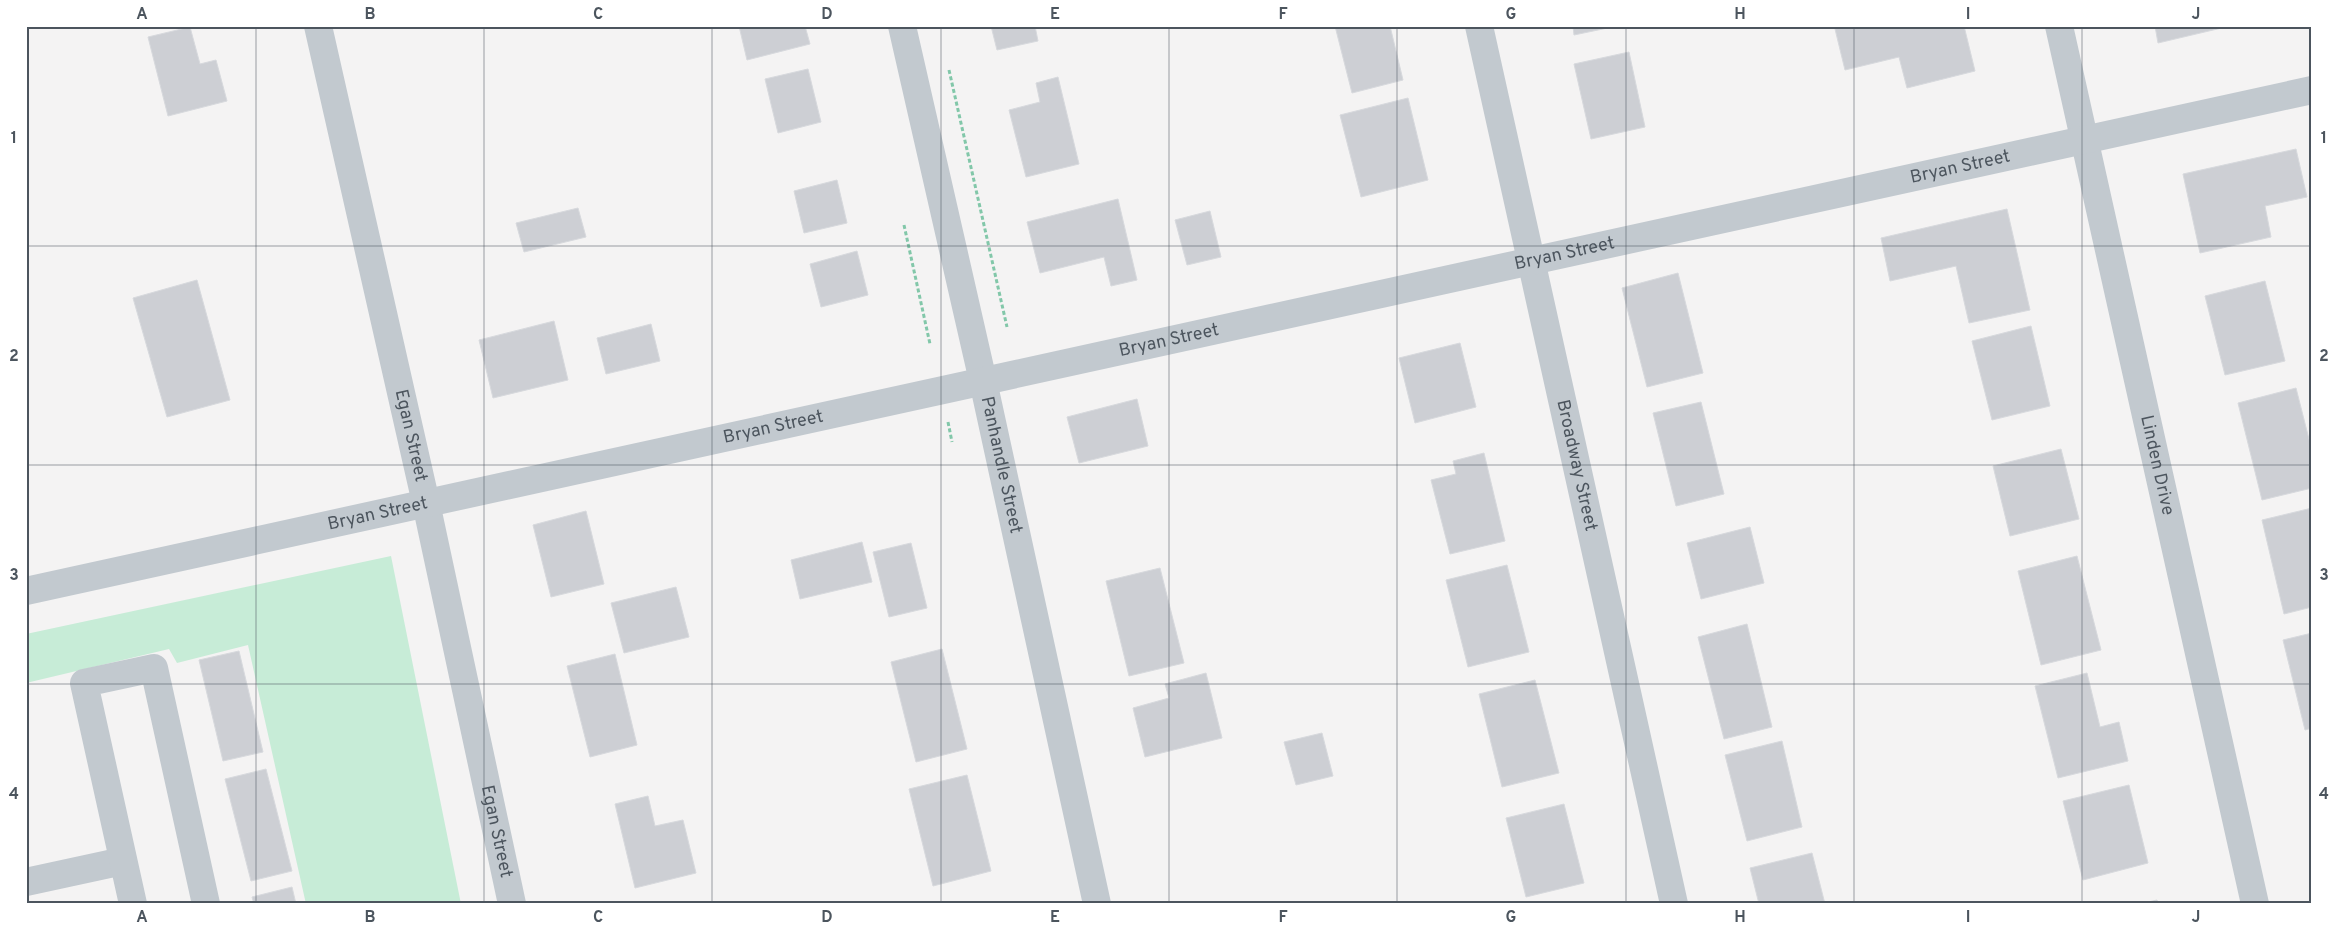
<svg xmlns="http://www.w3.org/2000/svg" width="2338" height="930" font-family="Overpass,sans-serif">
<rect width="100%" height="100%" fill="#f4f3f3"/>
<polygon fill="#c7ecd7" points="391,556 461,904 306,904 248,645 177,663 169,649 26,683 26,634"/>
<g fill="#cdcfd4" stroke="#d7d9dd">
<polygon points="739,26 805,26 810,44 747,60"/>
<polygon points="991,26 1035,26 1038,41 997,50"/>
<polygon points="1335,26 1390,26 1403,80 1352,93"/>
<polygon points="1573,26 1617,26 1574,35"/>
<polygon points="1847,26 1964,26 1975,71 1907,88 1899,57 1845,70 1835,29"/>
<polygon points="2155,26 2230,26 2158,43"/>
<polygon points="190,27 200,64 216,60 227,101 168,116 148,37"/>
<polygon points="1629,52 1645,127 1591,139 1574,64"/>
<polygon points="808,69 821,122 778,133 765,79"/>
<polygon points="1058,77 1079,164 1026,177 1009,110 1040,102 1036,83"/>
<polygon points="1408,98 1428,180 1361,197 1340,115"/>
<polygon points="2296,149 2307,197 2265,206 2271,237 2200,253 2183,174"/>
<polygon points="837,180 847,223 804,233 794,191"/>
<polygon points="1118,199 1137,280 1111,286 1104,257 1040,273 1027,222"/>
<polygon points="578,208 586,237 524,252 516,223"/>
<polygon points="2007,209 2030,310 1969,323 1956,266 1890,281 1881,238"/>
<polygon points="1210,211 1221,257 1187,265 1175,220"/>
<polygon points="857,251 868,295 821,307 810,264"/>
<polygon points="1678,273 1703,373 1647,387 1622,288"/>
<polygon points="197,280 230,400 167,417 133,298"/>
<polygon points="2265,281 2285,361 2225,375 2205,296"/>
<polygon points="554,321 568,380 493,398 479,340"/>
<polygon points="651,324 660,361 606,374 597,338"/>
<polygon points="2031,326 2050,406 1992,420 1972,341"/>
<polygon points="1460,343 1476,407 1415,423 1399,358"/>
<polygon points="2296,388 2312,451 2312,488 2262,500 2238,403"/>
<polygon points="1137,399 1148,446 1079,463 1067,417"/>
<polygon points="1701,402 1724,494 1676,506 1653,413"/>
<polygon points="2061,449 2079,519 2010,536 1993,466"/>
<polygon points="1484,453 1505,541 1450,554 1431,480 1456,474 1453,461"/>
<polygon points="2312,508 2312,607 2284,614 2262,520"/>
<polygon points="586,511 604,584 551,597 533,525"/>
<polygon points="1750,527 1764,583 1701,599 1687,543"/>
<polygon points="862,542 872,582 800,599 791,560"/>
<polygon points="911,543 927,608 889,617 873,552"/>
<polygon points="2077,556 2101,650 2041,665 2018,571"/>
<polygon points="1507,565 1529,652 1468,667 1446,580"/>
<polygon points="1160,568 1184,663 1129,676 1106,581"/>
<polygon points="676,587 689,637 624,653 611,603"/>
<polygon points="1747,624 1772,727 1724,739 1698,637"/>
<polygon points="2312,633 2312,728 2305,730 2283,640"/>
<polygon points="942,649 967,749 916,762 891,662"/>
<polygon points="239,651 263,752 223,761 199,660"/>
<polygon points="615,654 637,745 590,757 567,666"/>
<polygon points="1206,673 1222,738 1145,757 1133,708 1169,698 1165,684"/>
<polygon points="2087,673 2100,727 2119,722 2128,761 2058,778 2035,686"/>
<polygon points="1535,680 1559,773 1502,787 1479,694"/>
<polygon points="1322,733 1333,776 1296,785 1284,742"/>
<polygon points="1782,741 1802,827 1747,841 1725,755"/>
<polygon points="266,769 292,871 251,881 225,779"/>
<polygon points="967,775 991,871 933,886 909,789"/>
<polygon points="2129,785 2148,863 2083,880 2063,801"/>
<polygon points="648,796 655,826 683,820 696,873 635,888 615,804"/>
<polygon points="1564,804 1584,883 1526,897 1506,818"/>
<polygon points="1812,853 1825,904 1759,904 1750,868"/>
<polygon points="292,887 296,904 254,904 252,897"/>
<polygon points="2157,900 2158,904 2140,904"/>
</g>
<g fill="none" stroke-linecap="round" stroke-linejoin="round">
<g stroke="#82c7a9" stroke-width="3" stroke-dasharray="4 2.5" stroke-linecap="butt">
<polyline points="949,70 1007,327"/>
<polyline points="904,225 930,344"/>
<polyline points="948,422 952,442"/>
</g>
<g stroke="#c2c9cf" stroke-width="28">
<path id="s1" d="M318,26L426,503L512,904"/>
<path id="s2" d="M902,26L983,381L1097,904"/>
<path id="s3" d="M1479,26L1674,904"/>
<path id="s4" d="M2059,26L2255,904"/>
<path id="s5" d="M26,591L2312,90"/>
<polyline points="26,882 123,861"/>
<polyline points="133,904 84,683 154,668 206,904"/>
</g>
</g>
<path fill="none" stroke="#4c555e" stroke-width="1" stroke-opacity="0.55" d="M256,26V904M484,26V904M712,26V904M941,26V904M1169,26V904M1397,26V904M1626,26V904M1854,26V904M2082,26V904M26,246H2312M26,465H2312M26,684H2312"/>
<g text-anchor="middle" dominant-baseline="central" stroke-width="4" stroke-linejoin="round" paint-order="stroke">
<g font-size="18" fill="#4c555e" stroke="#fff">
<text stroke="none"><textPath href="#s5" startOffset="1980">Bryan Street</textPath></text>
<text stroke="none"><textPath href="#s5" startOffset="1575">Bryan Street</textPath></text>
<text stroke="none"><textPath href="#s5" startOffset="1170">Bryan Street</textPath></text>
<text stroke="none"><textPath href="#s5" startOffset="765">Bryan Street</textPath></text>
<text stroke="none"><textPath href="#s1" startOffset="420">Egan Street</textPath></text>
<text stroke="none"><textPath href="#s2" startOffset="450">Panhandle Street</textPath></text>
<text stroke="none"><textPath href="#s3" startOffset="450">Broadway Street</textPath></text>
<text stroke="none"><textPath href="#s4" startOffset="450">Linden Drive</textPath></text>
<text stroke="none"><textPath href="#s5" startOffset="360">Bryan Street</textPath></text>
<text stroke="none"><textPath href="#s1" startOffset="825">Egan Street</textPath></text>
</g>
</g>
<rect width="2338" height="930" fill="none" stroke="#ffffff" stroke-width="55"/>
<rect x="28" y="28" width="2282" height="874" fill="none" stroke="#4c555e" stroke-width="2"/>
<g font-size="16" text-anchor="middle" font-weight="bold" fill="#4c555e">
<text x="142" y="19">A</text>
<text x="370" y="19">B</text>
<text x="598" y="19">C</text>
<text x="827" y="19">D</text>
<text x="1055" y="19">E</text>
<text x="1283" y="19">F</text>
<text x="1511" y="19">G</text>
<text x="1740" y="19">H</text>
<text x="1968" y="19">I</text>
<text x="2196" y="19">J</text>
<text x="14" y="143">1</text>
<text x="2324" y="143">1</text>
<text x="14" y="361">2</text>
<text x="2324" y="361">2</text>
<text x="14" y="580">3</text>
<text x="2324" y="580">3</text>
<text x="14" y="799">4</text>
<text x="2324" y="799">4</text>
<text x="142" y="922">A</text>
<text x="370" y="922">B</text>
<text x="598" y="922">C</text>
<text x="827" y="922">D</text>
<text x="1055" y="922">E</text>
<text x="1283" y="922">F</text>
<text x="1511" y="922">G</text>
<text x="1740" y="922">H</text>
<text x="1968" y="922">I</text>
<text x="2196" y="922">J</text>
</g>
</svg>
